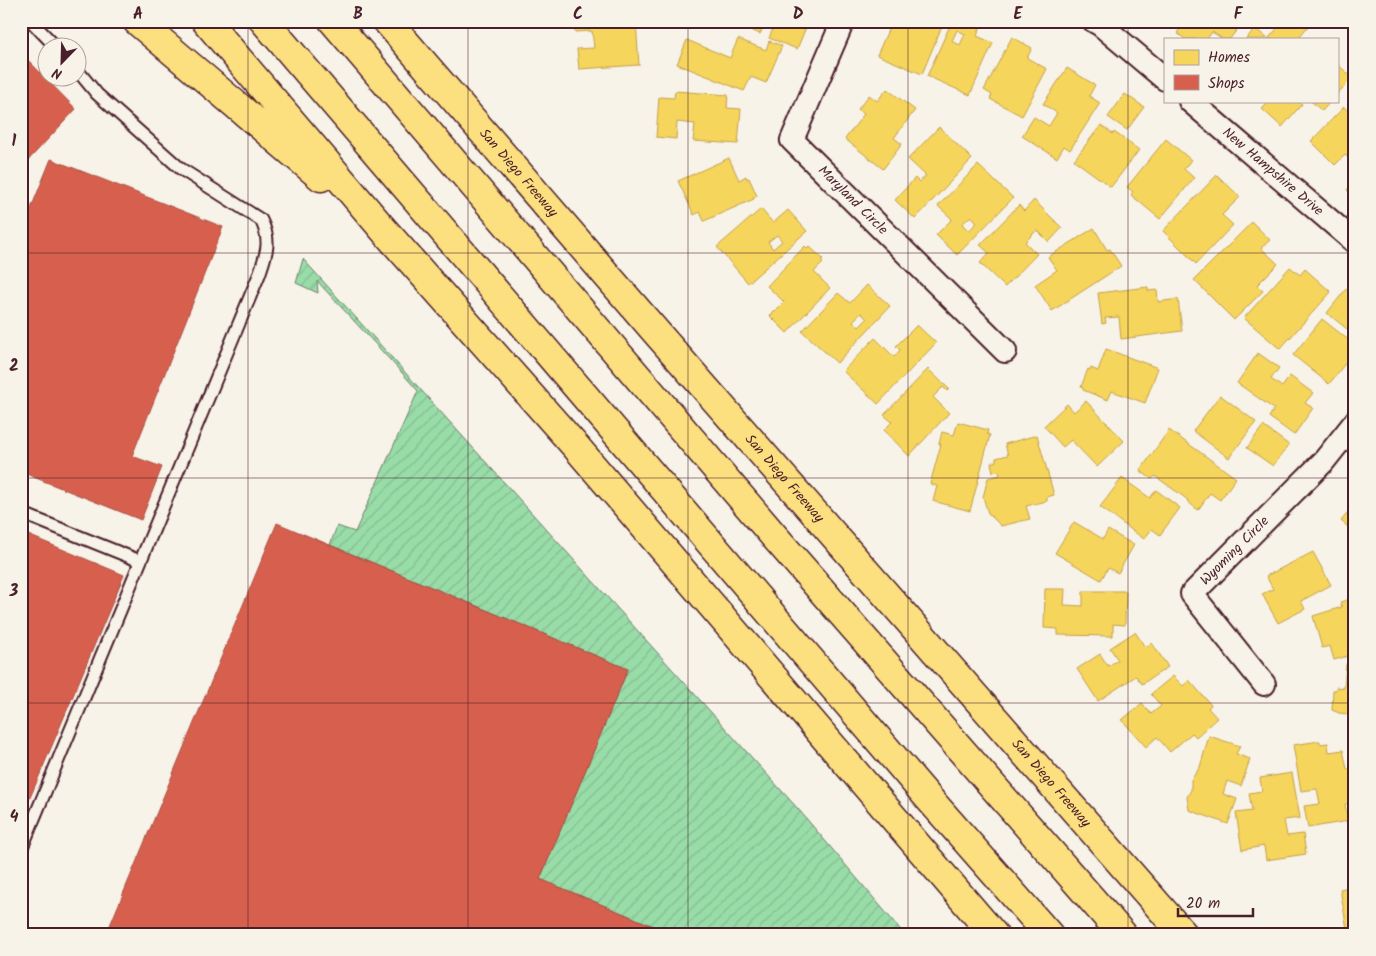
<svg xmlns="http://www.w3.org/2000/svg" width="1376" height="956" font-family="Kalam,sans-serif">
<defs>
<pattern id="garden-furrows" width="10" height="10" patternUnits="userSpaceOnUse" patternTransform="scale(1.25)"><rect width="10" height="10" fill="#98dca8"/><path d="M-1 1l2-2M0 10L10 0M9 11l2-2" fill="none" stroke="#84bc91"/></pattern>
</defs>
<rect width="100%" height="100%" fill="#f7f3e8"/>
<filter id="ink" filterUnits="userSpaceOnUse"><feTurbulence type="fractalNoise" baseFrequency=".02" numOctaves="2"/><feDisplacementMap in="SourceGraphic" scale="10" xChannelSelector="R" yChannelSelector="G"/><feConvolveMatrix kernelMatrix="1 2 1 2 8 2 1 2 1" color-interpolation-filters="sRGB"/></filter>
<g filter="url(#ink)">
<polygon fill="url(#garden-furrows)" stroke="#717e6a" points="303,259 799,810 905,935 675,935 540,879 628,669 330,545 337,526 355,532 418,391 403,374 317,281 318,293 296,283"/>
<g fill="#f6d55c" stroke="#c29e4d" fill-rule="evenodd">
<polygon points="536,21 553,21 546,29"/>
<polygon points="574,21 636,21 639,65 579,69 577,49 594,48 592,31 575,32"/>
<polygon points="648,21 658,21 651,26"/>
<polygon points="730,21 766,21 760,34"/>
<polygon points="776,21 797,21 807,25 797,49 769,38"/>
<polygon points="892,21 944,21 922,74 877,55"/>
<path d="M952,21H983L977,36L993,43L970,95L927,76ZM957,30L965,34L960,45L952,41Z"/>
<polygon points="1185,21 1243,21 1230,39 1223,39 1212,32 1207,39 1185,39 1177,33"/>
<polygon points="1276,21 1304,21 1309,25 1300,36 1303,39 1268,39 1280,25"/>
<polygon points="1255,28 1268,39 1246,39"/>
<polygon points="1012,37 1032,48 1027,58 1047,69 1022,116 990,99 992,95 984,90"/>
<polygon points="738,39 766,50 769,41 782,46 766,83 751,77 744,91 677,64 687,40 730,58"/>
<polygon points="1337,64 1353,78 1337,94"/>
<polygon points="1067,68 1095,85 1089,96 1100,103 1070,150 1064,146 1057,158 1022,136 1034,117 1049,126 1057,113 1043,104"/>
<polygon points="887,89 915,110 894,138 902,144 883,169 845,139 864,114 858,109 869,95 877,101"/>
<polygon points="675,91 728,95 727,108 741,109 738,144 693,141 695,124 677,122 676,139 656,137 659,97 674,98"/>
<polygon points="1125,94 1144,107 1127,130 1108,117"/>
<polygon points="1270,101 1299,101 1302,104 1282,127 1262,109"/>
<polygon points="1311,101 1331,101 1322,111"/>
<polygon points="1344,107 1355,117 1355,164 1345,155 1335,165 1311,141"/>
<polygon points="1101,125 1113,134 1114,132 1139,150 1111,187 1074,160"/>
<polygon points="939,127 972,159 915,219 895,200 915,178 919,182 926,176 908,159"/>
<polygon points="1166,139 1191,160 1184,169 1194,178 1160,219 1131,195 1133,192 1127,187"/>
<polygon points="729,158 739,180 746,176 747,179 749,178 757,196 753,198 754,199 704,221 700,212 694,215 678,181"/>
<path d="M978,165L1013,198L957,255L936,235L952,219L938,206ZM971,216L977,222L969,231L962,224Z"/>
<polygon points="1217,175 1240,197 1222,215 1233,225 1196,264 1163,231"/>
<polygon points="1355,181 1355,197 1347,190"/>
<polygon points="1034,200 1062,228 1049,242 1037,230 1025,242 1037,254 1005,287 980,263 989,253 980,245 1019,205 1024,211"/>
<path d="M761,209L773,223L788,210L807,231L748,283L717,247ZM777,235L782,241L773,249L768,242Z"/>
<polygon points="1252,222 1270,240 1261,248 1278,264 1257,285 1263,291 1234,320 1194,280"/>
<polygon points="1094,228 1107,250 1110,249 1121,266 1052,311 1035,285 1057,270 1048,257"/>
<polygon points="805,246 807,248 809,246 823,259 821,261 823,263 814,272 830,288 787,333 770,316 784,302 767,286"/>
<polygon points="1290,267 1300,275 1305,269 1331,292 1280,349 1244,318"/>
<path d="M867,285L890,306L837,363L802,331L838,293L850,303ZM861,313L867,319L859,327L853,321Z"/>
<polygon points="1148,287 1148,291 1157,290 1158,302 1178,299 1182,331 1121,339 1119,317 1105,318 1106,323 1102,324 1098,293"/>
<polygon points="1346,289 1355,296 1355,320 1347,329 1327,313"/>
<polygon points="1322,319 1355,345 1355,351 1329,384 1293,355"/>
<polygon points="917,325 936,343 878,404 843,371 875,338 894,357 900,350 896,346"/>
<polygon points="1106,349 1158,368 1145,403 1112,391 1108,400 1083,390 1083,388 1081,387 1088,369 1090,370 1091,368 1098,371"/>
<polygon points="1258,353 1279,368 1271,379 1282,387 1290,376 1313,393 1305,403 1313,408 1294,435 1269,417 1274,409 1237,383"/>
<polygon points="928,369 949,389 947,391 943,387 933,397 949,413 909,456 884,430 892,422 884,415"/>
<polygon points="1220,395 1256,422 1229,458 1193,431"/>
<polygon points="1086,401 1124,441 1097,467 1071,440 1063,447 1044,426 1067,404 1074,412"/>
<polygon points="958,422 988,430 987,434 990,435 970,511 933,501 937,486 930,484 941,444 939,444 942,432 954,435"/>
<polygon points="1263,426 1289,445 1273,466 1247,448"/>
<polygon points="1169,430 1236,478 1220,500 1210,493 1198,510 1187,501 1188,500 1155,476 1152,479 1140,471"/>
<polygon points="1037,435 1054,495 1047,497 1047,501 1026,506 1030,519 1001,526 988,513 983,497 988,478 1000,475 999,471 993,472 991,463 996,461 996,458 1008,455 1005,444"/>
<polygon points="1122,478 1150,498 1156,490 1180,508 1160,535 1152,529 1144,539 1100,507"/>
<polygon points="1355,504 1355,533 1341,521"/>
<polygon points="1074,522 1103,539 1108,530 1134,545 1118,573 1108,568 1101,580 1055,553"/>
<polygon points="1313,552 1331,585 1301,601 1305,609 1278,623 1262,594 1273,589 1266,576"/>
<polygon points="1045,589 1065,589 1064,605 1083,606 1083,591 1126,591 1125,625 1113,624 1113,636 1058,635 1058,629 1044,628"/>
<polygon points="1355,598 1355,654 1334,660 1330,646 1322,648 1313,616 1342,607 1340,602"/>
<polygon points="1135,632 1145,647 1152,643 1168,667 1142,684 1136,676 1098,701 1077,669 1100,654 1108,666 1118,660 1110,648"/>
<polygon points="1346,664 1355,665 1355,715 1339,713 1332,710 1333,690 1336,690 1336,687 1344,688"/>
<polygon points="1173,676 1183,686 1189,680 1211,705 1208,708 1217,718 1196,737 1192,733 1170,752 1157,737 1146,747 1122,720 1142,703 1151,714 1161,706 1151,694"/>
<polygon points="1209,736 1240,746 1236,754 1250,759 1241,786 1227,781 1223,794 1237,799 1228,824 1189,810 1187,797 1191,790 1191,780 1200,767"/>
<polygon points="1320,741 1320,744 1328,743 1329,752 1343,750 1347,769 1355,768 1355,803 1345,804 1348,821 1308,828 1304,806 1320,804 1317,789 1301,791 1293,745"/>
<polygon points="1292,773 1300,818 1284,820 1287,836 1303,834 1306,854 1266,860 1264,846 1242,850 1236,813 1252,811 1249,793 1262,791 1260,778"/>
<polygon points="1353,878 1355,878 1355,928 1347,929 1340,889 1354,886"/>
</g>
<g fill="#d6604d" stroke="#ac4c43">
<polygon points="21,53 76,109 21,168"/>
<polygon points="51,159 223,227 132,456 162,467 141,520 21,472 21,233"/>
<polygon points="277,523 628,669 540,879 675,935 106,935"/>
<polygon points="21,532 124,575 21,819"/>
</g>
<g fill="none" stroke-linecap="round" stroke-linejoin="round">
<defs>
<g id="service">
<polyline points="31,21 57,48"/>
<polyline points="21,513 140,561"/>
<path d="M21,850L259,275C266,254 272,242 261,220L181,169L97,94L78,71"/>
</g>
<g id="minor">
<path id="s1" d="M843,21L792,140L1005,351"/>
<polyline points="1094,21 1101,25 1165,79"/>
<path id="s2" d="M1190,101L1355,242"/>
<path id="s3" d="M1264,684L1192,594L1324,461L1355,422"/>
</g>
<g id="motorway">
<polyline points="137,21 321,177"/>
<polyline points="206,21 383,229 577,448 994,935"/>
<polyline points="264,21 925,794 1049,935"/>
<polyline points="333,21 774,536 1123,935"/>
<path id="s4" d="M387,21L656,332L1184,935"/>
</g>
</defs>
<use href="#service" stroke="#4a1f2b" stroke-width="15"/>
<use href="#minor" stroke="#4a1f2b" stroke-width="26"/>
<use href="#motorway" stroke="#4a1f2b" stroke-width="31"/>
<use href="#service" stroke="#f7f3e8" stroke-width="11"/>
<use href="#minor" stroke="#f7f3e8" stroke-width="22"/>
<use href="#motorway" stroke="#fce080" stroke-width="28"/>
</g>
</g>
<path fill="none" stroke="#4a1f2b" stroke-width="1" stroke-opacity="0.55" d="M248,21V935M468,21V935M688,21V935M908,21V935M1128,21V935M21,253H1355M21,478H1355M21,703H1355"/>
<g text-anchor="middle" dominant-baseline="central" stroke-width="5" stroke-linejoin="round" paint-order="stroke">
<g font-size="14" fill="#4a1f2b" stroke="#f7f3e8">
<text stroke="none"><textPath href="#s2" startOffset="109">New Hampshire Drive</textPath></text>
<text stroke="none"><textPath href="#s4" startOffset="201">San Diego Freeway</textPath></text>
<text stroke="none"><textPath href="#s1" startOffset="215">Maryland Circle</textPath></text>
<text stroke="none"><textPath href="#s4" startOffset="606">San Diego Freeway</textPath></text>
<text stroke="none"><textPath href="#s3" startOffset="176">Wyoming Circle</textPath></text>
<text stroke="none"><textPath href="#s4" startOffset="1011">San Diego Freeway</textPath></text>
</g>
</g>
<rect width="1376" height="956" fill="none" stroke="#f7f3e8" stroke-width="55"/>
<rect x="1164" y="38" width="175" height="65" fill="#f7f3e8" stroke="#b29e9c"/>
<rect x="1174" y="50" width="25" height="15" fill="#f6d55c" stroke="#b29e9c"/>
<text x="1208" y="62" font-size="15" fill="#4a1f2b">Homes</text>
<rect x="1174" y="75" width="25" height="15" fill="#d6604d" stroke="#b29e9c"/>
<text x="1208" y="88" font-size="15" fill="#4a1f2b">Shops</text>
<g transform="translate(62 62) rotate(203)"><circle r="24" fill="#f7f3e8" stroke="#b29e9c"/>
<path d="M0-4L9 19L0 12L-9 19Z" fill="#4a1f2b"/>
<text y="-8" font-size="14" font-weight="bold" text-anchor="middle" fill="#4a1f2b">N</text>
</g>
<path d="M1178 908v8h75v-8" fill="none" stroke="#4a1f2b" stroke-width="2.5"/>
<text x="1186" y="908" font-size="15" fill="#4a1f2b" stroke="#f7f3e8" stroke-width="4" paint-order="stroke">20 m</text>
<rect x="28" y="28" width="1320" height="900" fill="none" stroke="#4a1f2b" stroke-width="2"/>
<g font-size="16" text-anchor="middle" font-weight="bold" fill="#4a1f2b">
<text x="138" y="19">A</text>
<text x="358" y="19">B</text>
<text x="578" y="19">C</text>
<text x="798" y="19">D</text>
<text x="1018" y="19">E</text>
<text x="1238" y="19">F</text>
<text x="14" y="146">1</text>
<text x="14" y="371">2</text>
<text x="14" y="596">3</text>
<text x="14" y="822">4</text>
</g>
</svg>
